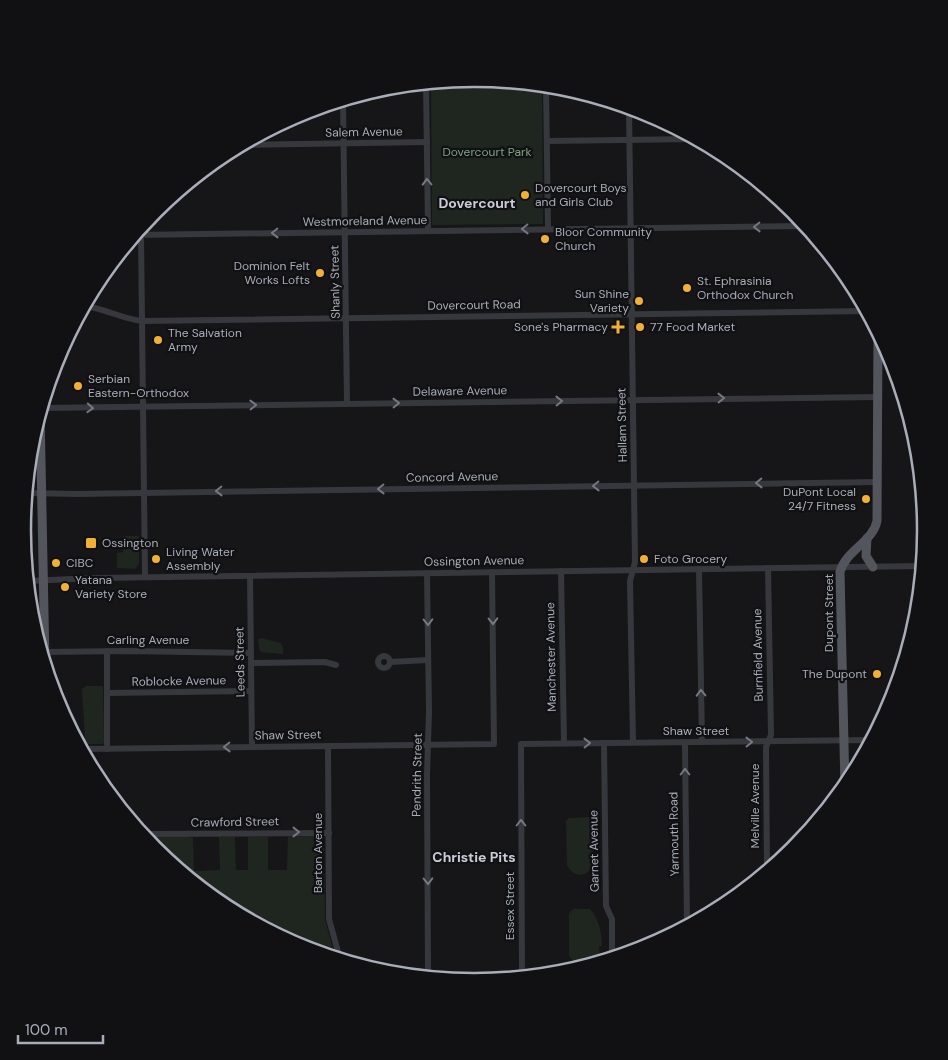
<svg xmlns="http://www.w3.org/2000/svg" width="948" height="1060" font-family="'DM Sans',sans-serif">
<rect width="100%" height="100%" fill="#161618"/>
<g fill="#1e261f">
<polygon points="474,79 542,85 543,224 432,225 431,83"/>
<polygon points="123,536 139,536 139,564 135,569 117,568 117,553 123,552"/>
<polygon points="261,638 281,643 283,648 283,654 261,652 259,649 258,640"/>
<polygon points="86,686 103,686 104,743 102,744 81,744 81,737 85,737 82,689"/>
<path d="M589,817L593,822V864C588,878 573,878 567,865L566,821L569,818Z"/>
<polygon points="187,836 193,838 194,871 220,870 219,837 235,837 236,870 248,870 248,837 268,837 268,870 287,870 288,837 316,836 324,845 325,919 335,957 301,947 223,905 155,849 145,837"/>
<path d="M574,909H590C599,919 602,933 602,946H599L600,960L598,962L582,958L584,964C577,963 573,962 569,956V914L571,911Z"/>
</g>
<g fill="none" stroke-linecap="round" stroke-linejoin="round">
<g stroke="#37383d" stroke-width="6">
<polyline points="426,83 428,231"/>
<polyline points="546,86 548,229"/>
<polyline points="343,100 347,404"/>
<polyline points="629,107 635,562 630,581 633,742"/>
<polyline points="547,141 695,139"/>
<polyline points="241,145 427,142"/>
<polyline points="134,235 806,226"/>
<polyline points="141,235 145,577"/>
<path d="M84,306C104,308 122,319 142,321L867,311"/>
<polyline points="41,408 878,397"/>
<polyline points="26,493 77,494 878,482"/>
<polyline points="699,569 702,742"/>
<polyline points="561,571 564,743"/>
<polyline points="427,574 429,712 427,775 428,977"/>
<polyline points="250,576 252,747"/>
<polyline points="27,581 96,578 922,566"/>
<polyline points="107,651 107,749"/>
<polyline points="45,652 126,651 251,653"/>
<circle cx="384" cy="662" r="6"/>
<polyline points="390,662 428,660"/>
<polyline points="251,663 325,662 336,665"/>
<polyline points="107,693 251,691"/>
<polyline points="685,742 687,926"/>
<polyline points="604,743 606,906 612,919 612,958"/>
<polyline points="328,746 329,919 340,959"/>
<polyline points="82,749 494,744 492,572"/>
<polyline points="142,834 329,833"/>
<polyline points="767,871 766,747 771,735 768,568"/>
<polyline points="522,977 521,744 871,740"/>
</g>
<g stroke="#53555c" stroke-width="9">
<polyline points="40,411 45,663"/>
<polyline points="867,538 866,556 873,567"/>
<path d="M845,787L840,572C845,551 873,542 877,521L878,333"/>
</g>
</g>
<defs><path id="oneway-chevron" d="M-2-3.5L2.5 0L-2 3.5" fill="none" stroke-width="1.6" stroke-linecap="round" stroke-linejoin="round" transform="scale(1.25)"/></defs>
<g stroke="#757881">
<use href="#oneway-chevron" transform="translate(427 182) rotate(-91)"/>
<use href="#oneway-chevron" transform="translate(757 227) rotate(179)"/>
<use href="#oneway-chevron" transform="translate(525 229) rotate(179)"/>
<use href="#oneway-chevron" transform="translate(275 233) rotate(179)"/>
<use href="#oneway-chevron" transform="translate(721 398) rotate(-1)"/>
<use href="#oneway-chevron" transform="translate(559 401) rotate(-1)"/>
<use href="#oneway-chevron" transform="translate(396 403) rotate(-1)"/>
<use href="#oneway-chevron" transform="translate(253 405) rotate(-1)"/>
<use href="#oneway-chevron" transform="translate(90 408) rotate(3)"/>
<use href="#oneway-chevron" transform="translate(759 483) rotate(179)"/>
<use href="#oneway-chevron" transform="translate(596 486) rotate(179)"/>
<use href="#oneway-chevron" transform="translate(381 489) rotate(179)"/>
<use href="#oneway-chevron" transform="translate(219 491) rotate(179)"/>
<use href="#oneway-chevron" transform="translate(493 621) rotate(89)"/>
<use href="#oneway-chevron" transform="translate(428 622) rotate(89)"/>
<use href="#oneway-chevron" transform="translate(701 693) rotate(-91)"/>
<use href="#oneway-chevron" transform="translate(749 742) rotate(-1)"/>
<use href="#oneway-chevron" transform="translate(587 743) rotate(-1)"/>
<use href="#oneway-chevron" transform="translate(227 747) rotate(179)"/>
<use href="#oneway-chevron" transform="translate(685 772) rotate(-90)"/>
<use href="#oneway-chevron" transform="translate(521 823) rotate(-90)"/>
<use href="#oneway-chevron" transform="translate(296 832)"/>
<use href="#oneway-chevron" transform="translate(428 881) rotate(89)"/>
</g>
<g fill="#f2b134" stroke="#111113" stroke-width="2">
<circle cx="525" cy="195" r="5"/>
<circle cx="545" cy="239" r="5"/>
<circle cx="320" cy="273" r="5"/>
<circle cx="687" cy="288" r="5"/>
<circle cx="639" cy="301" r="5"/>
<path d="M615.5 319.5h5v5h5v5h-5v5h-5v-5h-5v-5h5z"/>
<circle cx="640" cy="327" r="5"/>
<circle cx="158" cy="340" r="5"/>
<circle cx="78" cy="386" r="5"/>
<circle cx="866" cy="499" r="5"/>
<rect x="85" y="537" width="12" height="12" rx="2.5"/>
<circle cx="156" cy="559" r="5"/>
<circle cx="644" cy="559" r="5"/>
<circle cx="56" cy="563" r="5"/>
<circle cx="65" cy="587" r="5"/>
<circle cx="877" cy="674" r="5"/>
</g>
<g text-anchor="middle" dominant-baseline="central" stroke-width="4.5" stroke-linejoin="round" paint-order="stroke">
<g font-size="12" fill="#a8adb8" stroke="#111113">
<text transform="translate(364 132) rotate(-1)">Salem Avenue</text>
<text transform="translate(365 221) rotate(-1)">Westmoreland Avenue</text>
<text transform="translate(335 282) rotate(-91)">Shanly Street</text>
<text transform="translate(474 305) rotate(-1)">Dovercourt Road</text>
<text transform="translate(460 391) rotate(-1)">Delaware Avenue</text>
<text transform="translate(622 425) rotate(-91)">Hallam Street</text>
<text transform="translate(452 477) rotate(-1)">Concord Avenue</text>
<text transform="translate(474 561) rotate(-1)">Ossington Avenue</text>
<text transform="translate(829 613) rotate(-90)">Dupont Street</text>
<text x="148" y="640">Carling Avenue</text>
<text transform="translate(758 655) rotate(-91)">Burnfield Avenue</text>
<text transform="translate(551 657) rotate(-91)">Manchester Avenue</text>
<text transform="translate(240 662) rotate(-91)">Leeds Street</text>
<text transform="translate(179 681) rotate(-1)">Roblocke Avenue</text>
<text x="696" y="731">Shaw Street</text>
<text transform="translate(288 735) rotate(-1)">Shaw Street</text>
<text transform="translate(417 775) rotate(-89)">Pendrith Street</text>
<text transform="translate(755 806) rotate(-90)">Melville Avenue</text>
<text transform="translate(235 822) rotate(-1)">Crawford Street</text>
<text transform="translate(674 834) rotate(-91)">Yarmouth Road</text>
<text transform="translate(594 851) rotate(-91)">Garnet Avenue</text>
<text transform="translate(318 853) rotate(-90)">Barton Avenue</text>
<text transform="translate(510 906) rotate(-90)">Essex Street</text>
</g>
<g font-size="12" fill="#7fa381" stroke="#111113">
<text x="487" y="152">Dovercourt Park</text>
</g>
<g font-size="12" fill="#a8adb8" stroke="#111113" text-anchor="start">
<text x="535" y="188">Dovercourt Boys<tspan x="535" dy="14">and Girls Club</tspan></text>
<text x="555" y="232">Bloor Community<tspan x="555" dy="14">Church</tspan></text>
<text x="310" y="266" text-anchor="end">Dominion Felt<tspan x="310" dy="14">Works Lofts</tspan></text>
<text x="697" y="281">St. Ephrasinia<tspan x="697" dy="14">Orthodox Church</tspan></text>
<text x="629" y="294" text-anchor="end">Sun Shine<tspan x="629" dy="14">Variety</tspan></text>
<text x="608" y="327" text-anchor="end">Sone's Pharmacy</text>
<text x="650" y="327">77 Food Market</text>
<text x="168" y="333">The Salvation<tspan x="168" dy="14">Army</tspan></text>
<text x="88" y="379">Serbian<tspan x="88" dy="14">Eastern-Orthodox</tspan></text>
<text x="856" y="492" text-anchor="end">DuPont Local<tspan x="856" dy="14">24/7 Fitness</tspan></text>
<text x="102" y="543">Ossington</text>
<text x="166" y="552">Living Water<tspan x="166" dy="14">Assembly</tspan></text>
<text x="654" y="559">Foto Grocery</text>
<text x="66" y="563">CIBC</text>
<text x="75" y="580">Yatana<tspan x="75" dy="14">Variety Store</tspan></text>
<text x="867" y="674" text-anchor="end">The Dupont</text>
</g>
<g font-size="14" font-weight="bold" fill="#c9ccd4" stroke="#111113">
<text x="477" y="203">Dovercourt</text>
<text x="474" y="857">Christie Pits</text>
</g>
</g>
<path d="M0 0H948V1060H0ZM31 530a443 443 0 1 1 886 0a443 443 0 1 1-886 0Z" fill="#111113" fill-rule="evenodd"/>
<path fill="none" stroke="#a8adb8" stroke-width="2.5" d="M31 530a443 443 0 1 1 886 0a443 443 0 1 1-886 0Z"/>
<path d="M18 1035v8h85v-8" fill="none" stroke="#a8adb8" stroke-width="2.5"/>
<text x="25" y="1035" font-size="15" fill="#a8adb8" stroke="#111113" stroke-width="4" paint-order="stroke">100 m</text>
</svg>
